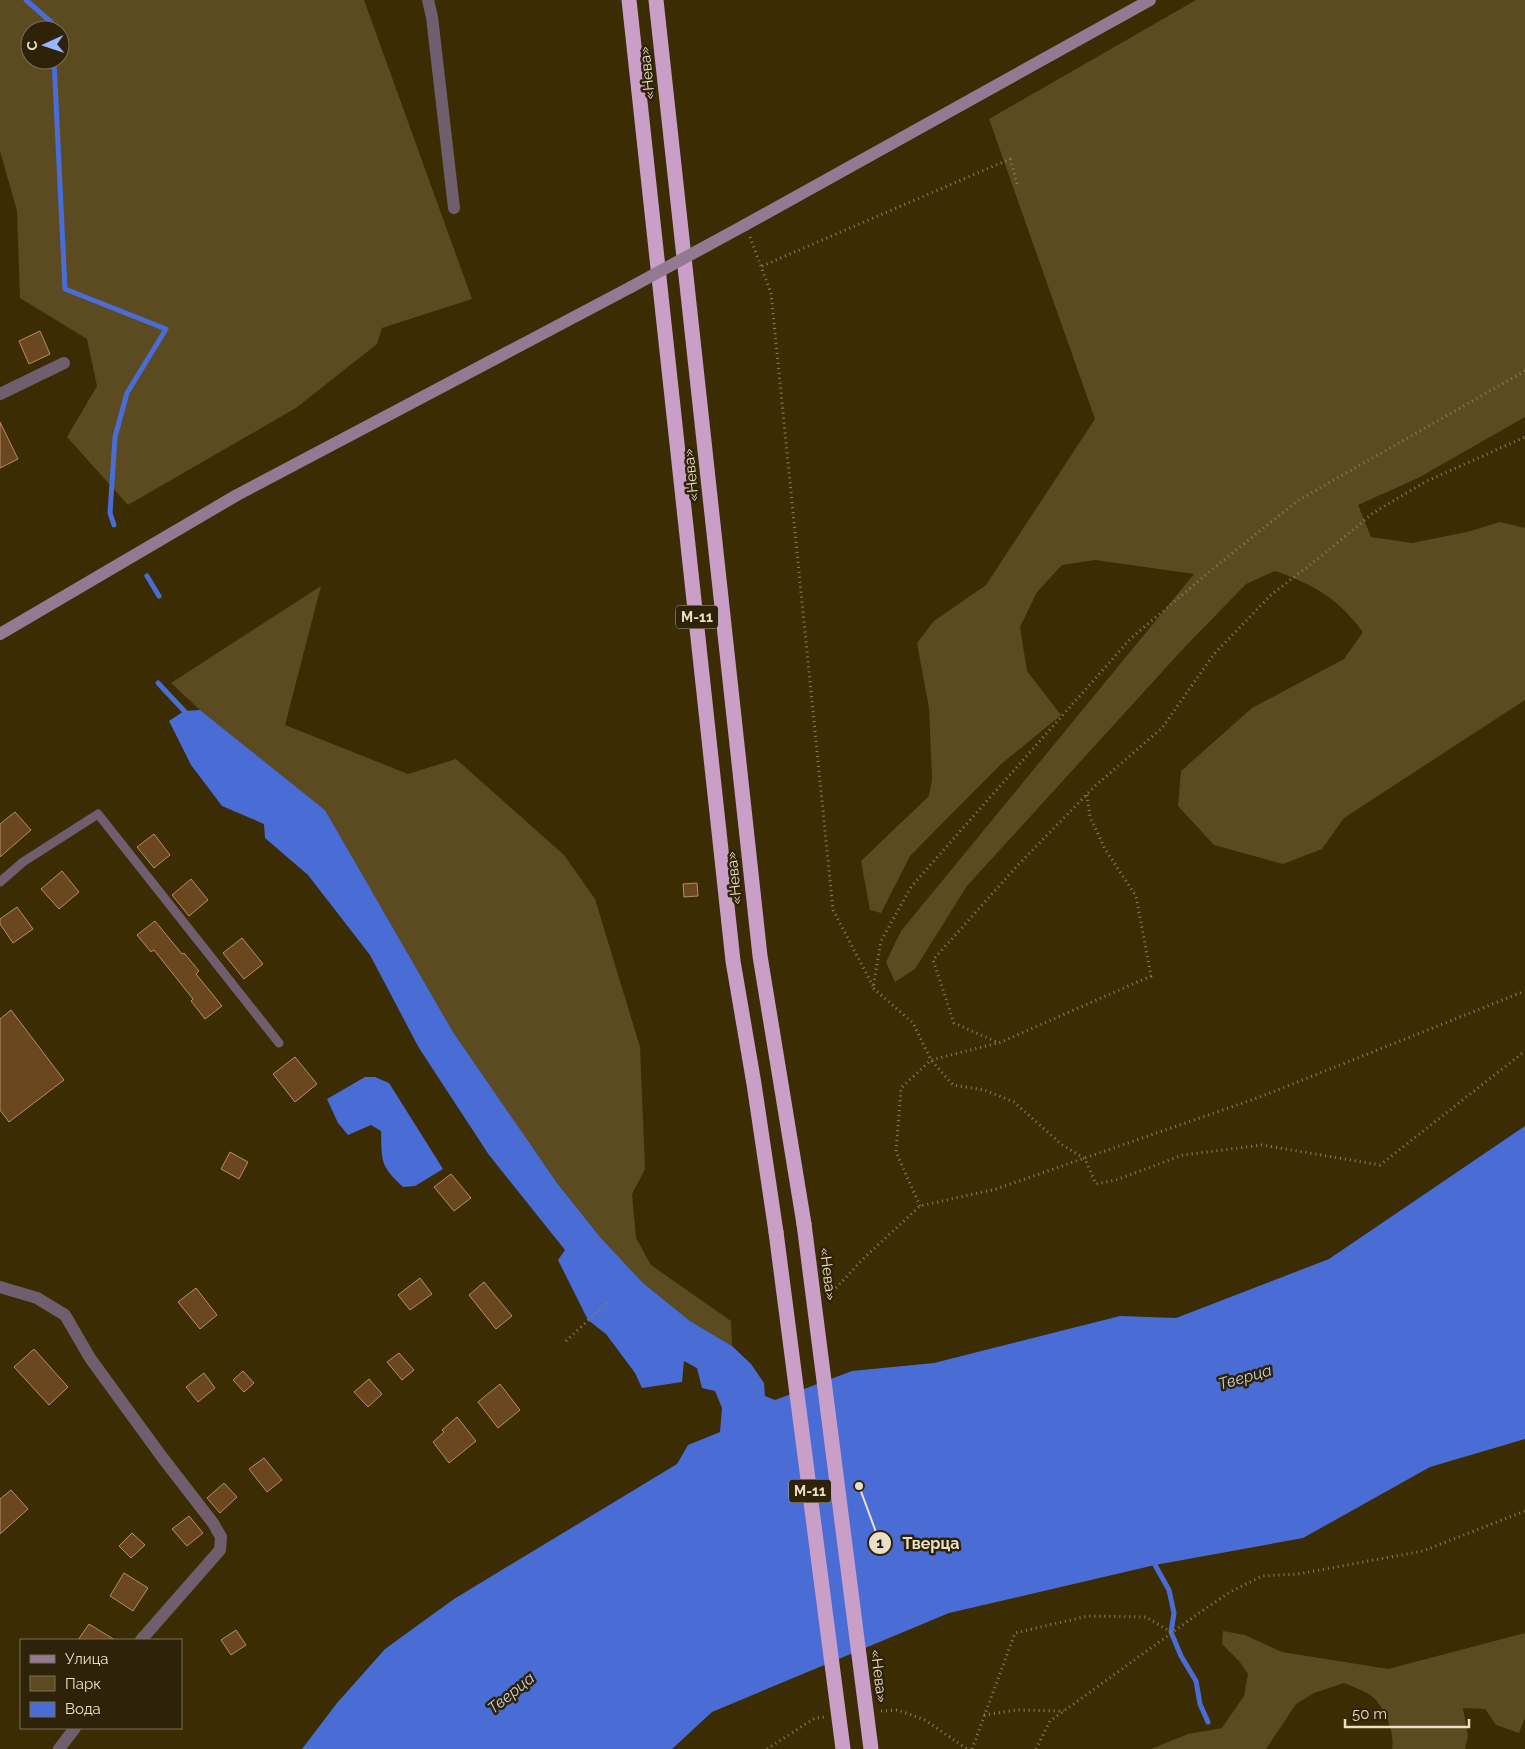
<svg xmlns="http://www.w3.org/2000/svg" width="1525" height="1749" font-family="Raleway,sans-serif">
<rect width="100%" height="100%" fill="#3b2c03"/>
<g fill="#5c4b20" fill-rule="evenodd">
<path d="M0,0H364L472,299L382,328L377,344L296,408L128,505L67,437L97,386L87,339L20,298L17,211L0,151ZM30,30H60V60H30Z"/>
<path d="M1196,0H1525V417L1418,478L1358,505L1371,537L1412,543L1467,532L1500,522L1525,528V700L1344,818L1322,849L1283,864L1214,845L1178,806L1181,771L1252,708L1344,659L1363,632C1337,598 1315,585 1275,571L1246,584L1182,650L967,886L915,969L895,982L886,962L901,931L1194,574L1095,560L1062,565L1037,592L1020,627L1027,671L1061,715L1000,765L910,856L881,913L870,910L861,861L929,796L932,779L929,708L917,643L934,621L986,585L1095,419L989,119Z"/>
<polygon points="321,586 285,725 408,774 456,759 564,855 595,899 640,1047 645,1169 632,1194 636,1238 651,1265 731,1321 732,1346 690,1321 643,1283 600,1237 557,1183 453,1032 325,810 200,710 171,683"/>
<path d="M1223,1631L1245,1635L1282,1652L1388,1669L1525,1633V1718L1519,1733L1496,1725L1485,1709L1463,1708L1468,1736L1465,1749H1392C1395,1734 1386,1712 1376,1700C1369,1692 1353,1687 1344,1683L1314,1693L1296,1704L1266,1749H1151L1188,1734L1222,1728L1244,1696L1248,1674L1239,1661L1222,1644Z"/>
</g>
<g fill="#4a6dd5">
<polygon points="200,710 325,810 453,1032 557,1183 600,1237 643,1283 690,1321 732,1346 751,1364 764,1383 765,1396 775,1400 852,1371 934,1363 1120,1316 1176,1318 1329,1259 1525,1126 1525,1439 1430,1467 1303,1538 1155,1565 949,1613 712,1712 672,1749 302,1749 337,1703 385,1649 454,1599 677,1464 688,1445 720,1432 722,1408 715,1391 702,1388 697,1368 684,1361 682,1382 642,1388 635,1373 606,1334 588,1320 558,1260 565,1250 489,1155 419,1048 370,955 308,875 265,838 264,824 222,806 191,765 169,721 184,711"/>
<path d="M365,1077H375L389,1083L443,1169L415,1186L403,1187C380,1165 382,1163 381,1131L371,1125L348,1135L338,1123L327,1099Z"/>
</g>
<g fill="none" stroke-linecap="round" stroke-linejoin="round">
<g stroke="#4a6dd5" stroke-width="5">
<polyline points="26,0 51,22 52,30"/>
<polyline points="54,60 65,289 166,329 127,393 115,437 110,513 114,525"/>
<polyline points="147,576 159,596"/>
<polyline points="158,683 188,715"/>
<polyline points="1155,1565 1169,1590 1174,1613 1171,1632 1181,1656 1196,1681 1200,1704 1208,1722"/>
</g>
</g>
<g fill="#6b471f" stroke="#b68e65">
<polygon points="40,331 50,354 29,364 19,341"/>
<polygon points="0,422 18,459 0,468"/>
<polygon points="15,812 31,830 0,857 0,824"/>
<polygon points="154,834 170,855 154,868 137,847"/>
<polygon points="62,871 79,892 59,909 41,889"/>
<polygon points="191,879 208,900 189,916 172,895"/>
<polygon points="697,883 698,896 684,897 683,884"/>
<polygon points="17,907 33,929 13,943 0,924 0,919"/>
<polygon points="155,921 182,954 184,953 199,971 196,974 222,1006 205,1019 191,1001 193,999 154,950 151,952 137,935"/>
<polygon points="242,938 263,964 244,979 223,953"/>
<polygon points="11,1010 64,1080 9,1122 0,1110 0,1019"/>
<polygon points="295,1057 317,1084 295,1102 273,1074"/>
<polygon points="230,1152 248,1162 239,1179 221,1169"/>
<polygon points="451,1174 471,1198 454,1211 434,1187"/>
<polygon points="420,1278 432,1294 410,1310 398,1295"/>
<polygon points="484,1282 512,1316 496,1329 469,1295"/>
<polygon points="196,1288 217,1315 200,1329 178,1302"/>
<polygon points="34,1349 68,1387 49,1405 14,1367"/>
<polygon points="399,1353 414,1370 402,1380 387,1362"/>
<polygon points="243,1371 254,1383 244,1392 233,1380"/>
<polygon points="204,1373 215,1388 198,1402 186,1387"/>
<polygon points="369,1379 382,1394 368,1407 354,1392"/>
<polygon points="500,1384 520,1410 498,1428 478,1402"/>
<polygon points="457,1417 476,1441 449,1463 433,1442 444,1432 442,1430"/>
<polygon points="264,1458 282,1480 267,1492 249,1469"/>
<polygon points="224,1483 237,1497 220,1513 207,1498"/>
<polygon points="11,1490 28,1509 0,1534 0,1499"/>
<polygon points="189,1516 203,1533 187,1546 172,1529"/>
<polygon points="132,1533 145,1545 131,1558 119,1546"/>
<polygon points="124,1573 148,1588 133,1611 110,1596"/>
<polygon points="89,1624 115,1640 78,1640"/>
<polygon points="236,1630 246,1645 231,1655 221,1640"/>
</g>
<g fill="none" stroke-linecap="round" stroke-linejoin="round">
<g stroke="#8d7f5d" stroke-width="3" stroke-dasharray="1 4" stroke-linecap="butt">
<polyline points="750,237 771,293 833,910 873,986"/>
<polyline points="762,266 1010,159 1018,186"/>
<polyline points="1525,371 1297,501 1214,568 1130,639 911,887 881,941 873,988 913,1023 931,1060 953,1085 984,1090 1014,1102 1061,1144 1085,1159 1096,1184 1116,1180 1183,1155 1262,1145 1380,1165 1525,1051"/>
<polyline points="1087,795 1090,817 1105,849 1136,896 1151,976 999,1043 954,1023 933,960 1017,866 1095,786 1162,728 1214,654 1272,594 1324,554 1373,513 1425,482 1525,437"/>
<polyline points="920,1206 896,1152 901,1088 931,1060 998,1043"/>
<polyline points="836,1288 864,1258 920,1206 996,1189 1260,1097 1525,991"/>
<polyline points="566,1341 610,1300"/>
<polyline points="881,1711 898,1710 925,1720 967,1749"/>
<polyline points="984,1715 1017,1710 1064,1711"/>
<polyline points="767,1749 815,1718 825,1717"/>
<polyline points="972,1749 1015,1633 1088,1616 1146,1617 1171,1632"/>
<polyline points="1036,1749 1050,1721 1202,1611 1230,1592 1262,1576 1298,1574 1423,1551 1525,1511"/>
</g>
<polyline stroke="#705e6f" stroke-width="9" points="0,882 23,862 98,814 279,1043"/>
<g stroke="#705e6f" stroke-width="12">
<polyline points="428,0 432,17 454,208"/>
<polyline points="0,394 64,363"/>
<polyline points="0,1287 37,1298 65,1315 90,1358 162,1457 213,1523 221,1537 220,1550 141,1640"/>
<polyline points="59,1749 75,1728"/>
</g>
<g stroke="#947993" stroke-width="12">
<polyline points="745,225 1150,0"/>
<polyline points="0,634 237,495 631,287"/>
</g>
<g stroke="#c99fc8" stroke-width="15">
<polyline points="629,0 733,961 754,1084 776,1232"/>
<polyline points="656,0 760,956 804,1224"/>
</g>
<polyline stroke="#947993" stroke-width="12" points="631,287 745,225"/>
<g stroke="#c99fc8" stroke-width="15">
<polyline points="804,1224 871,1749"/>
<polyline points="776,1232 843,1749"/>
</g>
</g>
<g text-anchor="middle" dominant-baseline="central" stroke-width="5" stroke-linejoin="round" paint-order="stroke">
<g fill="#2e2308" stroke="#b2a78c" stroke-width="1">
<rect x="676" y="605.5" width="42" height="23" rx="4"/>
<rect x="789" y="1479.5" width="42" height="23" rx="4"/>
</g>
<g font-size="14" font-weight="bold" fill="#ebdfc5">
<text x="697" y="617">М-11</text>
<text x="810" y="1491">М-11</text>
</g>
<g font-size="15" fill="#ebdfc5" stroke="#2e2308">
<text transform="translate(647 73) rotate(-96)">«Нева»</text>
<text transform="translate(691 475) rotate(-96)">«Нева»</text>
<text transform="translate(734 878) rotate(-96)">«Нева»</text>
<text transform="translate(828 1274) rotate(83)">«Нева»</text>
<text transform="translate(879 1676) rotate(83)">«Нева»</text>
</g>
<g font-size="16" font-style="italic" fill="#c5d0eb" stroke="#2e2308">
<text transform="translate(1245 1377) rotate(-16)">Тверца</text>
<text transform="translate(511 1693) rotate(-39)">Тверца</text>
</g>
</g>
<path fill="none" stroke="#ebdfc5" stroke-width="2" d="M859 1486L880 1543"/>
<g fill="#ebdfc5" stroke="#2e2308" stroke-width="2">
<circle cx="859" cy="1486" r="5"/>
<circle cx="880" cy="1543" r="12"/>
</g>
<g font-size="15" text-anchor="middle" font-weight="bold" fill="#111">
<text x="880" y="1548">1</text>
</g>
<g font-size="16" text-anchor="middle" font-weight="bold" fill="#ebdfc5" stroke="#2e2308" stroke-width="5" stroke-linejoin="round" paint-order="stroke">
<text x="931" y="1549">Тверца</text>
</g>
<rect x="20" y="1639" width="162" height="90" fill="#2e2308" stroke="#7a6e54"/>
<rect x="30" y="1655" width="25" height="8" fill="#947993" stroke="#7a6e54"/>
<text x="65" y="1664" font-size="15" fill="#ebdfc5">Улица</text>
<rect x="30" y="1676" width="25" height="15" fill="#5c4b20" stroke="#7a6e54"/>
<text x="65" y="1689" font-size="15" fill="#ebdfc5">Парк</text>
<rect x="30" y="1702" width="25" height="15" fill="#4a6dd5" stroke="#7a6e54"/>
<text x="65" y="1714" font-size="15" fill="#ebdfc5">Вода</text>
<g transform="translate(45 45) rotate(267)"><circle r="24" fill="#2e2308" stroke="#7a6e54"/>
<path d="M0-4L9 19L0 12L-9 19Z" fill="#99b5fd"/>
<text y="-8" font-size="14" font-weight="bold" text-anchor="middle" fill="#ebdfc5">С</text>
</g>
<path d="M1345 1719v8h124v-8" fill="none" stroke="#ebdfc5" stroke-width="2.5"/>
<text x="1352" y="1719" font-size="15" fill="#ebdfc5" stroke="#2e2308" stroke-width="4" paint-order="stroke">50 m</text>
</svg>
